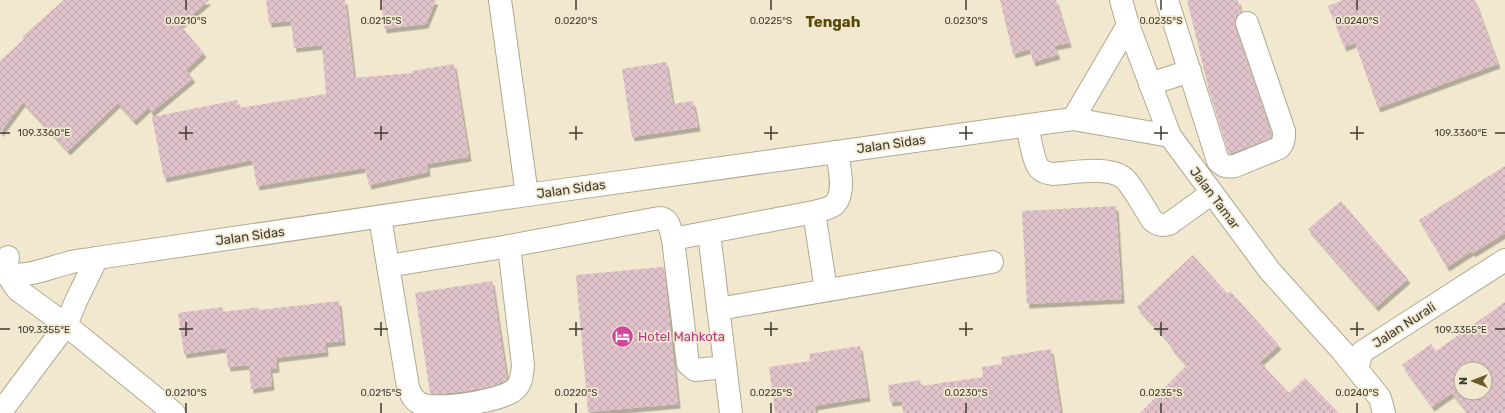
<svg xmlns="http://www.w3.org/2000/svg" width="1505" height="413" font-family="Rubik,sans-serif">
<defs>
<pattern id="building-cross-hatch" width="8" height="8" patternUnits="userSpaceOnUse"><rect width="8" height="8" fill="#e0c3cb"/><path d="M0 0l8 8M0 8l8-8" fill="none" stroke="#c1a8af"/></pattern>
<filter id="shadow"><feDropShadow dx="2.5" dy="4.5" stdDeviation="0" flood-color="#0004"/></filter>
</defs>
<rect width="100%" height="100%" fill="#f1e8cf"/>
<g fill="url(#building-cross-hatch)" fill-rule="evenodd" filter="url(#shadow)">
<polygon points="64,0 209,0 180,25 204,53 186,70 193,78 151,113 149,107 134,121 118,103 68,151 23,102 0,133 0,61 24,39 22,37"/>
<polygon points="266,0 345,0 354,78 412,73 412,71 454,64 469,157 427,164 428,172 369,185 365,168 257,186 252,160 164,178 152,117 237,100 239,108 326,94 322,45 294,48 291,21 269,23"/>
<polygon points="381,0 436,0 426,24 384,29"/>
<polygon points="1000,0 1056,0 1069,43 1054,46 1058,55 1033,62 1030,49 1013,54"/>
<polygon points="1187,0 1238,0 1241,13 1237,15 1235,20 1235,27 1265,115 1271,138 1229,154 1209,90"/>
<polygon points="1343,0 1475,0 1498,64 1378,108 1355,43 1344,47 1328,6"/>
<polygon points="666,62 673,104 693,101 698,127 632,137 622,69"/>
<polygon points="1505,166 1505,233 1473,253 1472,251 1447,267 1419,220"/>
<polygon points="1341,201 1408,279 1376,307 1308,229"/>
<polygon points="1116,206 1122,299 1027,304 1022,211"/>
<polygon points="1193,255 1228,294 1230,291 1279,345 1260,362 1289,393 1305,378 1339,413 1140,413 1187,365 1170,346 1172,345 1137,307"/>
<polygon points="664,267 678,404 588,412 576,275"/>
<polygon points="492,281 507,380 493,386 467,391 440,394 430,393 415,293"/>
<polygon points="339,301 343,341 325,343 326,352 276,358 277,368 270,369 272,386 251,389 249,365 228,367 226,348 184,354 178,313 223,307 223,312 259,307 259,310"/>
<path d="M1505,302V413H1468L1452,393L1432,407L1402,365L1431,344L1436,351ZM1461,369H1485V393H1461Z"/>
<polygon points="860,346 868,397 815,406 816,413 775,413 769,367 810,361 809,354"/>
<polygon points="1051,349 1061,413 903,413 902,401 890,402 888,385 920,380 921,386 983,377 982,367 1002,364 1001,357"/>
</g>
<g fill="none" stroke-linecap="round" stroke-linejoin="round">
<defs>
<g id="minor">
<polyline points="500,0 527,195"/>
<polyline points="1121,0 1128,25 1170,136 1270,271 1343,352 1380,398 1384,413"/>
<path d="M1167,0L1218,161C1224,167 1227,167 1235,166L1279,148C1284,143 1284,138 1284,131L1247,23"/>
<polyline points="1150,84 1190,71"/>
<polyline points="1073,119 1128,25"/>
<path d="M1027,126C1030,136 1033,164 1041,170C1045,173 1048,173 1053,174C1072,173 1111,165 1125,179C1133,187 1145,209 1152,220C1158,225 1162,226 1169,224L1212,193"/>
<polyline points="814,212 826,290"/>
<path d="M380,217L408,387C411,395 413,400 421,404C437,411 501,401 514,390C522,384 522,374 523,365L509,246"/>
<polyline points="709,233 731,413"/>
<path d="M673,239L814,212C821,210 830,209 835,204C846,192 839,167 837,152"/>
<path d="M8,257C5,271 9,279 18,290L66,325L174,413"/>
<path d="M388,266L509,246L659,218C670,218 670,230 673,239L688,364L695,370L725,367"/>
<path d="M0,273C25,279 45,269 68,263C77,260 87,260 97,258L527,195L1073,119L1170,136"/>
<polyline points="718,309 992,262"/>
<polyline points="1357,368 1362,352 1505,260"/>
<polyline points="0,413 66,325 76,301 97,258"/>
</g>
</defs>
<use href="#minor" stroke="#b1a991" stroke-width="24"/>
<use href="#minor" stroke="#fff" stroke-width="22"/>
</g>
<path fill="none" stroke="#3f3b31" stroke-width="1.5" d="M186,0V10M381,0V10M576,0V10M771,0V10M966,0V10M1161,0V10M1357,0V10M186,126V140M381,126V140M576,126V140M771,126V140M966,126V140M1161,126V140M1357,126V140M0,133H10M179,133H193M374,133H388M569,133H583M764,133H778M959,133H973M1154,133H1168M1350,133H1364M1495,133H1505M186,322V336M381,322V336M576,322V336M771,322V336M966,322V336M1161,322V336M1357,322V336M0,329H10M179,329H193M374,329H388M569,329H583M764,329H778M959,329H973M1154,329H1168M1350,329H1364M1495,329H1505M186,403V413M381,403V413M576,403V413M771,403V413M966,403V413M1161,403V413M1357,403V413"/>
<defs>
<symbol id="hotel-disc" viewBox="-11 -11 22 22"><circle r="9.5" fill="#d1479c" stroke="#f1e8cf"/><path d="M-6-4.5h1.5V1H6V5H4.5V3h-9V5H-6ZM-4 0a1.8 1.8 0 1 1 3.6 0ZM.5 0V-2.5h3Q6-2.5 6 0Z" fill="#fff"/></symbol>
</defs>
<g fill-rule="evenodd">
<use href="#hotel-disc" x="610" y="324" width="25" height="25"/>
</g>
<g text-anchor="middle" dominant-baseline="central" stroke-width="3.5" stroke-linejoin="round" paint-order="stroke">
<g font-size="13" fill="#3f3b31" stroke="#f1e8cf">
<text transform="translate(891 144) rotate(-8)">Jalan Sidas</text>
<text transform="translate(571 189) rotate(-8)">Jalan Sidas</text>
<text transform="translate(1215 198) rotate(53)">Jalan Tamar</text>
<text transform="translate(250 236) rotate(-8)">Jalan Sidas</text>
<text transform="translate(1404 325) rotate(-33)">Jalan Nurali</text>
</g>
<g font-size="13" fill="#b23c85" stroke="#f1e8cf" text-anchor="start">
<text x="638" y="336">Hotel Mahkota</text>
</g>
<g font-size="15" font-weight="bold" fill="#594807" stroke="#f1e8cf">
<text x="833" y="22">Tengah</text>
</g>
</g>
<g font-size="10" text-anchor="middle" fill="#3f3b31" stroke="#f1e8cf" stroke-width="3.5" stroke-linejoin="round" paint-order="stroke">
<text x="186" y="24">0.0210°S</text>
<text x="381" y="24">0.0215°S</text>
<text x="576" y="24">0.0220°S</text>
<text x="771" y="24">0.0225°S</text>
<text x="966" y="24">0.0230°S</text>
<text x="1161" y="24">0.0235°S</text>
<text x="1357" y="24">0.0240°S</text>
<text x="1461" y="136">109.3360°E</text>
<text x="44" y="136">109.3360°E</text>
<text x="1461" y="333">109.3355°E</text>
<text x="44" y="333">109.3355°E</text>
<text x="186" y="396">0.0210°S</text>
<text x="381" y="396">0.0215°S</text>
<text x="576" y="396">0.0220°S</text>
<text x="771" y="396">0.0225°S</text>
<text x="966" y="396">0.0230°S</text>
<text x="1161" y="396">0.0235°S</text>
<text x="1357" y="396">0.0240°S</text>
</g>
<g transform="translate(1473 381) rotate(270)"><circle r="19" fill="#f1e8cf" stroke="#aaa390"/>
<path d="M0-3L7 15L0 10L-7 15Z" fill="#6b5b28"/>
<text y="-6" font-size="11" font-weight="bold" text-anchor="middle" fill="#3f3b31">N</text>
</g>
</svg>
